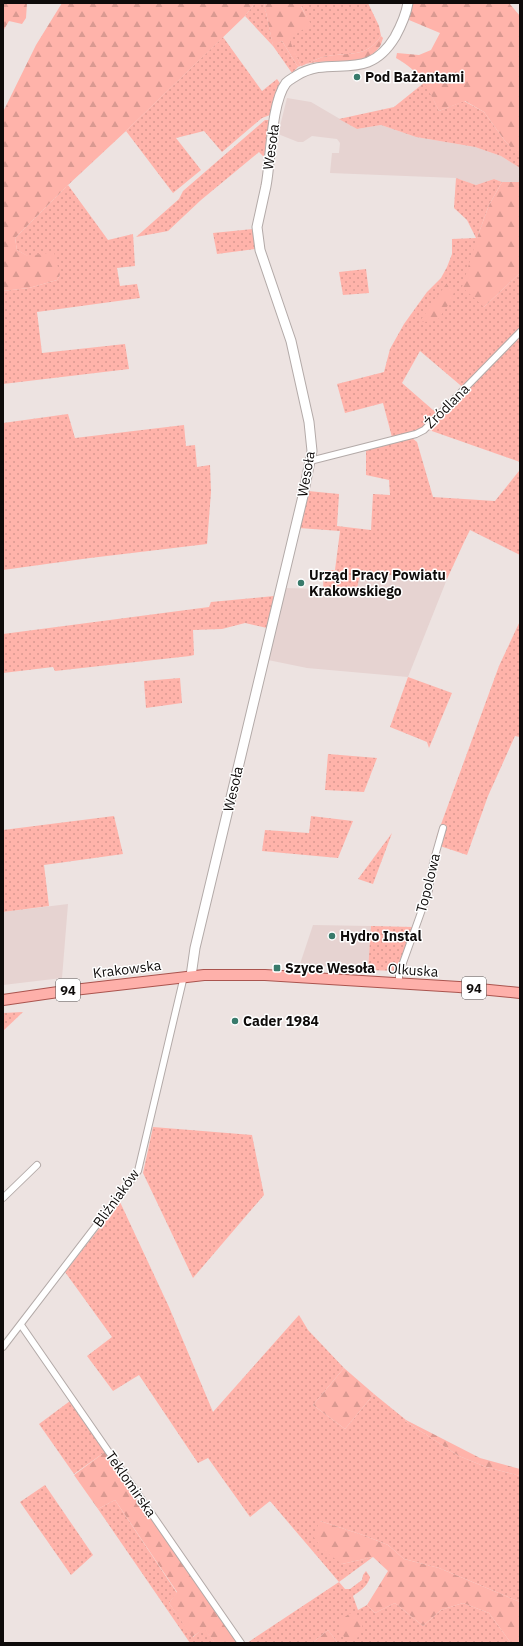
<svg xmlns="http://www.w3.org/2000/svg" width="523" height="1646" font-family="'IBM Plex Sans',sans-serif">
<defs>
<pattern id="grass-dots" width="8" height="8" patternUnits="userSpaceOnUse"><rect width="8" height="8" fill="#ffb3aa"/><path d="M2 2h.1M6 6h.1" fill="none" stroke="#d99991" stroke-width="1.8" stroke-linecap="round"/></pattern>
<pattern id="forest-firs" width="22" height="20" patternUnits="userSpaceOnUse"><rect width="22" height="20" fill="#ffb3aa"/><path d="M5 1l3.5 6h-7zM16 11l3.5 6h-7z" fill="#d99991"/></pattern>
</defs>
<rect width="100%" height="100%" fill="#ede3e1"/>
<g fill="#e6d3d1">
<polygon points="287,98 311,102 357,129 381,125 416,137 475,147 501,156 520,168 520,182 502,182 494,179 476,185 456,178 330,173 332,153 339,153 340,143 337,139 312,136 303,142 298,142 278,134"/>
<polygon points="360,573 447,579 408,677 307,668 268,660 285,588 357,590"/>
<polygon points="68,904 62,978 3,985 3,912"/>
<polygon points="313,925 371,926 368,970 300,964"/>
</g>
<g fill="url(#grass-dots)" fill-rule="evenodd">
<polygon points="255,3 264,3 273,45 282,41 298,67 292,73 273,46 245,16"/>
<path d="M307,3H368L379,26L381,36C366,58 351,52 328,56C319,57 310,63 301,66L288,39L310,24L301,6Z"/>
<polygon points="223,37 262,91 277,79 282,86 275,97 270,115 262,118 222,152 204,131 176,138 201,170 173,193 126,131"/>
<polygon points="425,82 439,111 464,101 484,112 505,141 520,156 520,168 501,156 475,147 416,137 381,125 357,129 339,119 394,107"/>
<polygon points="265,120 269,120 264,157 259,152 201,200 168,231 136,237 179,199 183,191"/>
<path d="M456,178L476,185L494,179L502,182L489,205L477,238L484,307L520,273V555L470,530L465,540L447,579L360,573L357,590L323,589L324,570H335L340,531L299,528L308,491L339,494L337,526L371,530L373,494L390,495L389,480L366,475V449L393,441L383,403L345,413L337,384L384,372L390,349L404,324L427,292L441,278L447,267L452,254V239L476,238L467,220L454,208ZM420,351L466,390L441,417L402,383ZM429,430L520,462L519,471L495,501L433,497L417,442L412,438Z"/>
<polygon points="68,185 108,240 133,234 135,266 117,268 120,286 137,284 140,298 37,312 42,353 125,344 129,369 3,384 3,291 29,288 57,280 60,275 17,250 15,238"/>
<polygon points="253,229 255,249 217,254 213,233"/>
<polygon points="366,269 369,293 343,295 339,272"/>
<polygon points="68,414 75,438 184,425 186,446 195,445 197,467 210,465 211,492 207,544 90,558 3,570 3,423"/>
<polygon points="274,596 267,628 245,623 222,629 193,630 194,655 190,656 55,671 53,667 3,673 3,634 209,607 211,602"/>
<polygon points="520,621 520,737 515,736 488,796 467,855 440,846 436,838 499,666"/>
<polygon points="408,677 452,693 429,748 427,742 390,727"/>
<polygon points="180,678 182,703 146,708 144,681"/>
<polygon points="328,754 377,758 364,792 325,790"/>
<polygon points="114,816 123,854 44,865 49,906 3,912 3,830"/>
<polygon points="311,816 353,821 338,858 262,851 265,830 309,833"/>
<polygon points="392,833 373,884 358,879"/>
<polygon points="371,926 413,927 397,971 368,970"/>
<polygon points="23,1012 3,1031 3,1013"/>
<polygon points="153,1127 252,1135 264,1195 193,1278 143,1173"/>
<path d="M120,1202L169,1307L213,1412L299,1315L308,1330L344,1368L313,1405L345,1429L374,1394L406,1420L405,1421L459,1456L486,1467L520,1476V1602L439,1568L404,1559L388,1545L363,1535L320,1521L342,1564L373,1557L339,1582L345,1589H350L362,1580L363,1575L366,1571L370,1577C368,1586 360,1591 353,1596L358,1610L367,1605L375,1613L395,1603L423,1626L441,1610L463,1603L489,1613L511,1643H336L337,1642L328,1630L312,1643H247L339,1582L270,1501L250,1517L208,1458L198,1463L139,1375L113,1391L87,1356L112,1337L65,1272Z"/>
<polygon points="70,1401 105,1452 74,1474 39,1424"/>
<polygon points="45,1485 93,1555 71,1575 20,1502"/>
<polygon points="115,1500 177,1593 169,1603 193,1637 204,1628 215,1643 190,1643 98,1509"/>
</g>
<g fill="url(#forest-firs)">
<polygon points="3,3 27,3 26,18 22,24 9,21 3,31"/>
<polygon points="62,3 255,3 245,16 126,131 68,185 15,238 17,250 28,256 54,252 60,275 57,280 29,288 3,291 3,112 36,45"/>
<path d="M264,3H307L301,7L311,24L289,39L301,66C310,63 319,57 328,56C351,52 366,58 381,36L383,38C382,41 381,46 378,49C361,70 321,55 298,67L282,41L273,46Z"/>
<path d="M413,3H509L520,16V157L505,141L484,112L465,101L439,111C426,85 422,73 396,58L397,53L419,55L431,50L440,33L409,20Z"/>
<polygon points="502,182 520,182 520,273 484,307 462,287 477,238 489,205"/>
<polygon points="447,283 455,290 449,304 437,321 423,322 420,321"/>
<polygon points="344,1368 374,1394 345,1429 313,1405"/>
<polygon points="406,1420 480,1458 520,1469 520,1476 486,1467 459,1456 405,1421"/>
<polygon points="105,1452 238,1643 215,1643 204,1629 192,1637 169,1603 177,1592 115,1500 98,1509 74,1475"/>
<polygon points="320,1521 363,1535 388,1545 404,1559 439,1568 520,1602 520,1643 511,1643 489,1613 463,1603 441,1610 423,1626 395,1603 375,1613 367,1605 388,1571 373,1557 342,1564 323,1550 313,1536"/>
<polygon points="350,1613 363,1623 360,1636 353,1640 346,1640 341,1632 341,1620"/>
<polygon points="328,1630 337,1642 312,1643"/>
</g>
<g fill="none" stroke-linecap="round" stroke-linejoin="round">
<defs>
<g id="street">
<polyline points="310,461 416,434 424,430 520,332"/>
<polyline points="399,983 399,974 429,890 433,863 443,828"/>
<polyline points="3,1198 37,1165"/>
<polyline points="21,1325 241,1643"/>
<polyline points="3,1347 138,1171 184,976"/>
</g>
<path id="secondary" d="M191,976L195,948L303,496L312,451L309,422L291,341L260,250L257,227C260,213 263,200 266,186C271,160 271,103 286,83C289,80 293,78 296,76C332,53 366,85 395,37C401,26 406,15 408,3"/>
<polyline id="primary" points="3,1000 65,991 204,975 265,975 313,978 459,987 520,993"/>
</defs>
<use href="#street" stroke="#b3aaa8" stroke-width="8"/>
<use href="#secondary" stroke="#b3aaa8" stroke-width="11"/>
<use href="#primary" stroke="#aa544e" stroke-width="12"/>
<use href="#street" stroke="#fff" stroke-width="6"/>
<use href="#secondary" stroke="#fff" stroke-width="9"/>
<use href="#primary" stroke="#feb0aa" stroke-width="10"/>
</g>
<g fill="#387a6b" stroke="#fff" stroke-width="1.5">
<circle cx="357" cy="77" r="4"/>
<circle cx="301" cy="583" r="4"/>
<circle cx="332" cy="936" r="4"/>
<rect x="273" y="964" width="8" height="8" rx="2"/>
<circle cx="235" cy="1021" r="4"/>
</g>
<g text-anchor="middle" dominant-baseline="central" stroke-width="3" stroke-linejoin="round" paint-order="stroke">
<g fill="#fff" stroke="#565454" stroke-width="1">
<rect x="462" y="977" width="24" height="22" rx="3"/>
<rect x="56" y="979" width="24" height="22" rx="3"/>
</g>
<g font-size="13" font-weight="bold" fill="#0e0b0a">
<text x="474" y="988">94</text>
<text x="68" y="990">94</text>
</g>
<g font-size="14" font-weight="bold" fill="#0e0b0a" stroke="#fff" text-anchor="start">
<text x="365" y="77">Pod Bażantami</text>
<text x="309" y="575">Urząd Pracy Powiatu<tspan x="309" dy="16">Krakowskiego</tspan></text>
<text x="340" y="936">Hydro Instal</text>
<text x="285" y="968">Szyce Wesoła</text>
<text x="243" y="1021">Cader 1984</text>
</g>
<g font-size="14" fill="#0e0b0a" stroke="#fff">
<text transform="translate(271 147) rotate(-82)">Wesoła</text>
<text transform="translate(447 406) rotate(-45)">Źródlana</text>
<text transform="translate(306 474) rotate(-80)">Wesoła</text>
<text transform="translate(233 789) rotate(-77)">Wesoła</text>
<text transform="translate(428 883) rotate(-76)">Topolowa</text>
<text transform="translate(127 969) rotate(-7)">Krakowska</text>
<text transform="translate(413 970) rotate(4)">Olkuska</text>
<text transform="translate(116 1198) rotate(-54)">Bliźniaków</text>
<text transform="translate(131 1484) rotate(55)">Teklomirska</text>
</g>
</g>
<rect width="523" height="1646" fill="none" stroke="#0e0b0a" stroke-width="8"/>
</svg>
